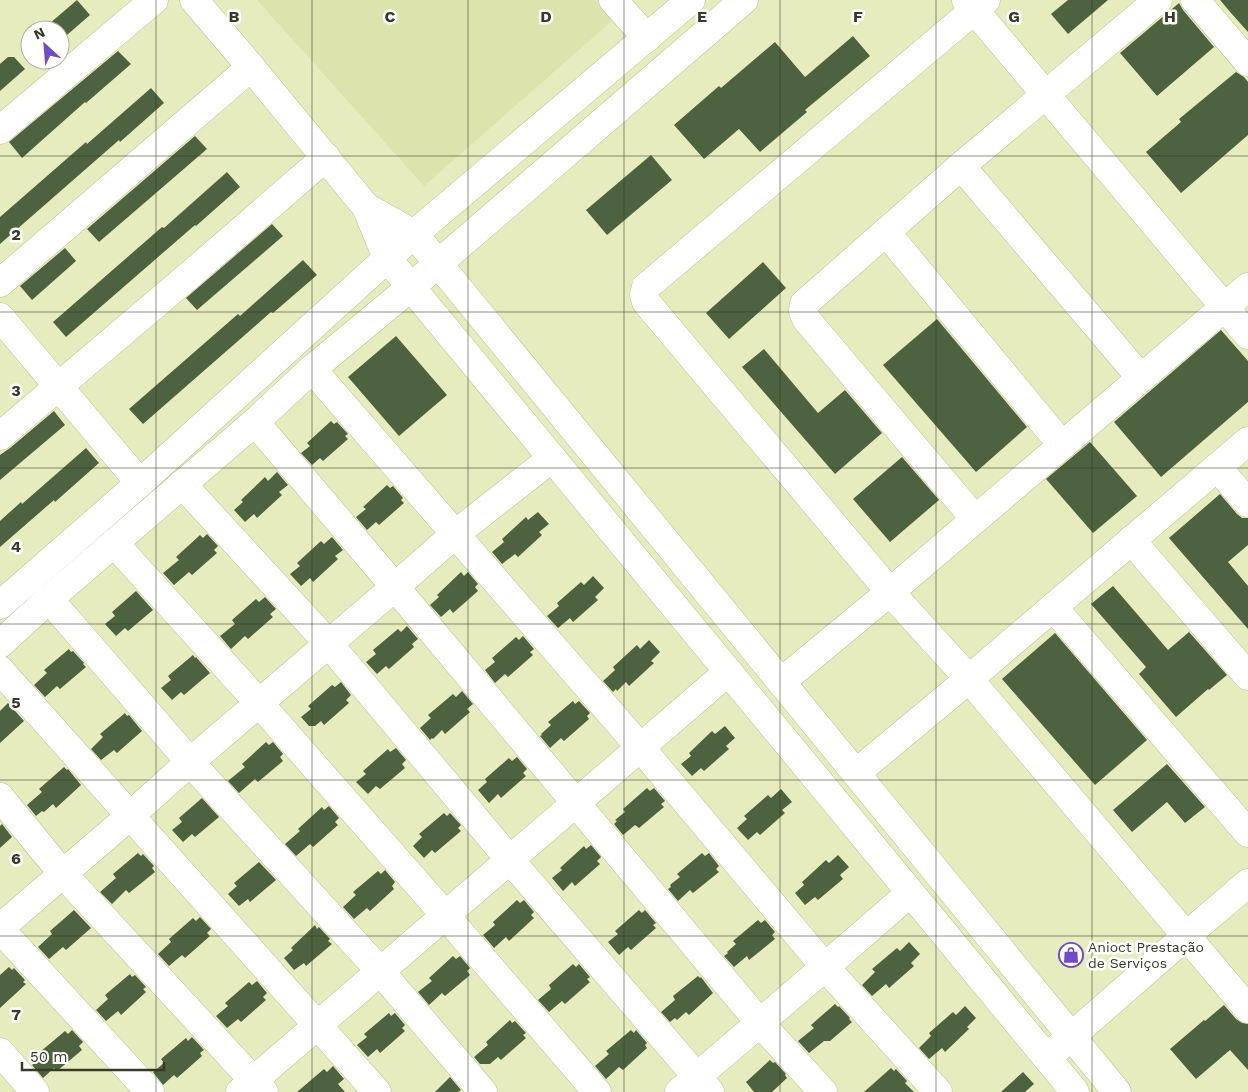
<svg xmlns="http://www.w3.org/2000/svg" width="1248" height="1092" font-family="'Work Sans',sans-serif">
<rect width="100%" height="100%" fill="#e7ecbe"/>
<polygon fill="#dde3ad" points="257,0 595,0 613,20 424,186"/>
<g fill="#4d623e">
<polygon points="77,0 90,15 60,41 60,30 42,30"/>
<polygon points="1068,0 1108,0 1068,34 1051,14"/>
<polygon points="1220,0 1248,0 1248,32 1231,13"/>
<polygon points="1179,3 1183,10 1214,47 1157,96 1120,53"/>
<polygon points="853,36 870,56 805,110 807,112 760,152 739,129 704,159 674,125 719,86 721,88 775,42 805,77"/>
<polygon points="118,51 131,64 86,103 85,102 22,158 9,142"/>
<polygon points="8,57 14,57 25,69 0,91 0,64"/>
<polygon points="1236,72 1244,77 1248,82 1248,135 1181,193 1146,152 1181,122 1179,119"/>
<polygon points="151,88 164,103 120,142 119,140 0,244 0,217 86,142 87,144"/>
<polygon points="195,136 207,149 99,242 87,229"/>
<polygon points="651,155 672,180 607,235 586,210"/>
<polygon points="227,172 240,187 196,226 195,225 66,337 53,322 162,227 164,228"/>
<polygon points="272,224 283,236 197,310 186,298"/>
<polygon points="65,248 76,261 32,300 20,286"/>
<polygon points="303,260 317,275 273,313 271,312 143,424 129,409 238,314 240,316"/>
<polygon points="763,262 786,288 729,339 706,313"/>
<polygon points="937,319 1027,427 976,472 883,365"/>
<polygon points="1221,330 1248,361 1248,402 1161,477 1114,422"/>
<polygon points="396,336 447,395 399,436 348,377"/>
<polygon points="764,349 818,413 845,390 882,433 835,474 742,367"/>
<polygon points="54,411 65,425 0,480 0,455 10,448"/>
<polygon points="331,421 334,424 337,422 348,434 345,436 348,439 323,461 320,458 312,465 301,453 310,446 307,443"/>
<polygon points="1090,442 1137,496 1093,533 1046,479"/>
<polygon points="86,448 99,463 55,502 54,500 0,547 0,521 21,502 22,504"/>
<polygon points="902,457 939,500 890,542 853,499"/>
<polygon points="277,472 288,485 279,492 282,495 257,518 254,514 245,522 234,510 243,502 241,500 265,477 268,481"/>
<polygon points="387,485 390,488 393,486 403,498 401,500 404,503 379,525 376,522 367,530 356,517 366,509 363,507"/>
<polygon points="1220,494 1237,514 1242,518 1248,518 1248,545 1228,562 1248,586 1248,629 1169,538"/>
<polygon points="538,512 549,524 539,532 542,535 518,557 515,554 502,564 492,552 504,542 502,539 526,517 528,520"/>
<polygon points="207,534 218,546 214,550 217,553 192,575 189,572 174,585 163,573 179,560 176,557 200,535 203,538"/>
<polygon points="332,537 343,550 335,556 338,559 313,582 310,578 301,586 290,574 300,566 297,563 321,541 324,544"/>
<polygon points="461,572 464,576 468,572 478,584 475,587 478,591 453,613 450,609 441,617 430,605 439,597 437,595"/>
<polygon points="593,576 604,588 595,597 598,600 573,622 570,618 558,628 547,616 559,606 557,603 581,582 584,585"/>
<polygon points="1113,586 1168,650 1189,632 1227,675 1209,690 1208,689 1176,717 1139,674 1146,667 1091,604"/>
<polygon points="136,591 153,610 128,631 125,628 116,636 105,624 115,616 112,612"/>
<polygon points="265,597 276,609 270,614 273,617 248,639 245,636 231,649 220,636 235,624 232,620 256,599 259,602"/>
<polygon points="407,626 418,639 412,644 414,647 389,669 386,666 377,674 366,662 376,654 373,650 398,629 401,632"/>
<polygon points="1055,633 1147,740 1095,785 1002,679"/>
<polygon points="523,636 534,649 530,652 533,655 508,677 505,674 495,683 485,670 495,662 492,658 516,637 519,640"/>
<polygon points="649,640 660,652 651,661 654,663 629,686 626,682 617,691 616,689 613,692 603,681 615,670 613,667 637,645 640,649"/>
<polygon points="69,649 71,652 73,651 84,663 83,664 86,667 60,689 57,686 45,697 34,685 47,673 44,670"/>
<polygon points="193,655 195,658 196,657 210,673 184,695 181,692 172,700 161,688 171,680 168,676"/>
<polygon points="341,682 351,695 346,700 349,703 324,725 321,721 315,726 309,726 301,717 311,709 308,706 332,685 335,687"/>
<polygon points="462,691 473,704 467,709 470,712 445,734 442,730 433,739 432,738 430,740 420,728 431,718 428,715 453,694 456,697"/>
<polygon points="573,701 575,704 579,701 590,713 587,716 589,719 564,741 561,738 550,748 540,736 542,735 541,734 551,725 548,722"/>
<polygon points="8,703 24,721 0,743 0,711"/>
<polygon points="125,713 127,716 129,715 142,731 117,753 114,750 101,760 91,749 103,737 100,734"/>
<polygon points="725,726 735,738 726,746 729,749 704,771 701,768 692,776 681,764 691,756 689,753 712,731 715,734"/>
<polygon points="266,742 269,745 273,742 283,754 280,757 283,761 258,782 255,779 239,793 228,781 245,767 242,764"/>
<polygon points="396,748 406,760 402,764 405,768 380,789 376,786 368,794 356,782 366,774 363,771 388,749 390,752"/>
<polygon points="517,757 527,769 523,773 526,776 501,798 498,794 489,803 478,790 487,782 485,779 509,758 512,761"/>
<polygon points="1167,764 1205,807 1185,823 1167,802 1132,832 1113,810"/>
<polygon points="64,767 67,770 68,769 81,785 56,808 53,804 44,812 42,811 36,816 27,805 42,792 39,789"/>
<polygon points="647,788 650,791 654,788 665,801 661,804 664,807 639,828 635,825 623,835 614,824 617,821 615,820 625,812 623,809"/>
<polygon points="781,789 792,802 782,810 785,813 760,835 757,832 748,840 737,828 747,819 744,816 768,795 771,798"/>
<polygon points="202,798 219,817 195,837 192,834 183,842 172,830 182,822 179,818"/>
<polygon points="329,806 339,818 335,822 338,825 313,847 310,844 296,856 285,844 300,831 298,829 322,807 324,810"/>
<polygon points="444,813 447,816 450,813 461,825 458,828 461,831 435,853 432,850 424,858 413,846 422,837 419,834"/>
<polygon points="2,824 12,837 0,848 0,826"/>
<polygon points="591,845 601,857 597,861 600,864 575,886 572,882 563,891 552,878 562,870 560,868 584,846 586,849"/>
<polygon points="138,853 141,856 143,854 154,866 152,868 155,872 129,893 126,890 112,904 100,892 116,878 113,874"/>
<polygon points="702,853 705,856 709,853 719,866 716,869 719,872 693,893 690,890 678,901 668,889 671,887 670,885 680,877 677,874"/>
<polygon points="838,855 849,867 840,875 843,879 818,900 815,897 805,905 795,893 804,885 802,882 826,860 829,863"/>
<polygon points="259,862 276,880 250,902 248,899 239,906 228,894 237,886 234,883"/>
<polygon points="385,870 395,882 392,886 394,889 370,911 367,908 354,919 343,907 356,895 353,892 378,871 381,874"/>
<polygon points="517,900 520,903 524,900 534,912 531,915 534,918 509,941 506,937 494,948 483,935 495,925 493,922"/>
<polygon points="74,910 91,928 66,950 63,947 49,959 38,947 52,934 50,931"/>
<polygon points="639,910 642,913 645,910 656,923 653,925 656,928 631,950 628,947 619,955 608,942 618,934 615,931"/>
<polygon points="200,917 211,929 207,933 210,936 185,958 182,955 169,966 158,954 171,942 169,939 193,918 196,921"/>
<polygon points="758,920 761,923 765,920 775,932 772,935 775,939 749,960 747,956 734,967 724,956 728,953 727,952 736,944 733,941"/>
<polygon points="315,925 317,929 319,927 330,939 328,941 332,944 306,966 304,963 294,970 284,958 293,950 291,948"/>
<polygon points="909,942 920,954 911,963 914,966 889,988 886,984 872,996 862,985 875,972 872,969 897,948 900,951"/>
<polygon points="453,956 456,959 460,956 470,968 467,971 470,975 445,996 442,993 429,1005 418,992 432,981 429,978"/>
<polygon points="573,964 576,967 579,964 590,977 587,979 590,982 565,1004 562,1001 549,1012 538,1000 551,989 549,985"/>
<polygon points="9,967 12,970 14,968 25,980 23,982 26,984 0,1008 0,975"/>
<polygon points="130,974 132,977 135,975 146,987 143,989 146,992 121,1015 118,1011 106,1021 96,1010 108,999 105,995"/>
<polygon points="698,976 700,978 701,977 713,993 689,1015 686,1012 677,1020 675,1018 670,1022 661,1012 675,1000 673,996"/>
<polygon points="257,981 267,993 263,997 266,1000 241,1022 238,1019 227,1028 216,1016 228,1006 225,1003 249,982 252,985"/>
<polygon points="835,1004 838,1007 839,1006 850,1018 849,1019 852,1022 830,1041 824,1041 809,1053 798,1041 814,1028 811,1025"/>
<polygon points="1224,1005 1236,1019 1242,1023 1248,1024 1248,1070 1230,1050 1196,1079 1170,1049 1204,1020 1205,1021"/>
<polygon points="965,1006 976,1018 967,1027 969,1029 945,1052 942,1048 929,1059 919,1048 931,1036 929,1033 953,1012 956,1015"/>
<polygon points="389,1013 391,1016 395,1013 405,1025 402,1028 405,1031 380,1053 377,1049 368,1057 357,1045 367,1037 364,1034"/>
<polygon points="510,1020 512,1023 515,1021 526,1033 523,1035 526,1038 501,1060 498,1057 490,1064 480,1064 474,1057 488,1045 486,1042"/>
<polygon points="72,1030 83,1042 79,1046 82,1050 57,1071 54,1068 43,1078 32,1065 43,1056 40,1052 65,1031 68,1034"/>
<polygon points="631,1030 634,1033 636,1030 647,1043 645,1045 647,1048 623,1070 619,1067 606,1079 595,1066 609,1054 606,1051"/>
<polygon points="192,1037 204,1050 200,1053 202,1056 177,1078 174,1075 163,1085 153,1072 164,1063 161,1059 186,1038 188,1041"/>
<polygon points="770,1060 773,1063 775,1062 786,1074 785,1075 787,1078 772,1092 754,1092 746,1082"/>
<polygon points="333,1066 344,1079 338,1084 345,1092 297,1092 324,1069 327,1072"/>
<polygon points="891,1068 894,1071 896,1069 907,1081 905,1083 914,1092 864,1092"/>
<polygon points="1023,1072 1034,1084 1025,1092 1001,1092"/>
<polygon points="450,1077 461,1090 458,1092 435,1092"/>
</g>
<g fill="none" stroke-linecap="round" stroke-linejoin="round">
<defs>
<g id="minor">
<polyline points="194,0 251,67 366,207 387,258 1075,1092"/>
<polyline points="613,0 647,38"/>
<polyline points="966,0 1248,335"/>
<polyline points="986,0 646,287 644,295 646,302 890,592 969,679 1248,1009"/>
<polyline points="1195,0 1248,62"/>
<polyline points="0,130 154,0"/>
<polyline points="961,166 1141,378"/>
<polyline points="366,207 414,234 1117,1092"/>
<polyline points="886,232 1062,445"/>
<polyline points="0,283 251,67"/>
<polyline points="0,317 140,483"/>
<polyline points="312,369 640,747 825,967 938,1092"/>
<polyline points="255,422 395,587 760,1023 823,1092"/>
<polyline points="0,436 191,274 326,157"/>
<polyline points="1217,467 1248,503"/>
<polyline points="182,484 329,644 510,860 710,1092"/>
<polyline points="975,519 806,319 803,311 804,304 961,166 1158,0"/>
<polyline points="1131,540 1248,676"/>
<polyline points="114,543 259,703 445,915 597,1092"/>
<polyline points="49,599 190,762 380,971 483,1092"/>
<polyline points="0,605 140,483 414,234 691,0"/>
<polyline points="1053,607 1248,833"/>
<polyline points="0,644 49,599 255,422 312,369 411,287 744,0"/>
<polyline points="0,670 377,1092"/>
<polyline points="781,682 890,592 1248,287"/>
<polyline points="856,773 969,679 1248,441"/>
<polyline points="0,797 63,874 264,1092"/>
<polyline points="0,928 131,815 190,762 395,587 454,535 552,458"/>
<polyline points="0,929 150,1092"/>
<polyline points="1058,1048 1186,936 1248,883"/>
<polyline points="0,1052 35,1092"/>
<polyline points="240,1092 728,672"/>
<polyline points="679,1092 825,967 910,893"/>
</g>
</defs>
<use href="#minor" stroke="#bcc195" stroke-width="29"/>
<use href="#minor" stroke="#fff" stroke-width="28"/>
</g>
<path fill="none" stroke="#383a28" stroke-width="1" stroke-opacity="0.55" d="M156,0V1092M312,0V1092M468,0V1092M624,0V1092M780,0V1092M936,0V1092M1092,0V1092M0,156H1248M0,312H1248M0,468H1248M0,624H1248M0,780H1248M0,936H1248"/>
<defs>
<symbol id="shop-ring" viewBox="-11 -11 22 22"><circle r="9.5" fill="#fff" stroke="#6f4cc5" stroke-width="1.5"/><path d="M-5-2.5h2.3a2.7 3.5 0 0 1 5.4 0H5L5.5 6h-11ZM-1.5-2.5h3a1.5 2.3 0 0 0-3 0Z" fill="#6f4cc5"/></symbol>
</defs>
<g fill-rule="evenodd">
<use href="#shop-ring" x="1057" y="941" width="28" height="28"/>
</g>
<g text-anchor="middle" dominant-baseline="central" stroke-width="5" stroke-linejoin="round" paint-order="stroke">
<g font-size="14" fill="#383a28" stroke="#fff" text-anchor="start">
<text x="1088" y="947">Anioct Prestação<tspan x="1088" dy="16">de Serviços</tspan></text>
</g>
</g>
<g font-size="16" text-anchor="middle" font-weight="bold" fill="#383a28" stroke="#fff" stroke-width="5" stroke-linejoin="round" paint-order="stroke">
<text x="234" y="22">B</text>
<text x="390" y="22">C</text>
<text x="546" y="22">D</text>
<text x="702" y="22">E</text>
<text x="858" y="22">F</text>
<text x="1014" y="22">G</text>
<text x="1170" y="22">H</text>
<text x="16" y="240">2</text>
<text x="16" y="396">3</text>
<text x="16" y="552">4</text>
<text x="16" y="708">5</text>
<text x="16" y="864">6</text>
<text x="16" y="1020">7</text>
</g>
<g transform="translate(45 45) rotate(334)"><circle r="24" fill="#ffffff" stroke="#afb0a9"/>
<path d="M0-4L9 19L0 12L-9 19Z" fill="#6f4cc5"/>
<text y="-8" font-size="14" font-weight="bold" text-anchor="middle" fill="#383a28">N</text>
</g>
<path d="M22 1062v8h142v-8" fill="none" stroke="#383a28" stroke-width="2.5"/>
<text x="30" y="1062" font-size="15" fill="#383a28" stroke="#ffffff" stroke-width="4" paint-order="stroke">50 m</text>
</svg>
